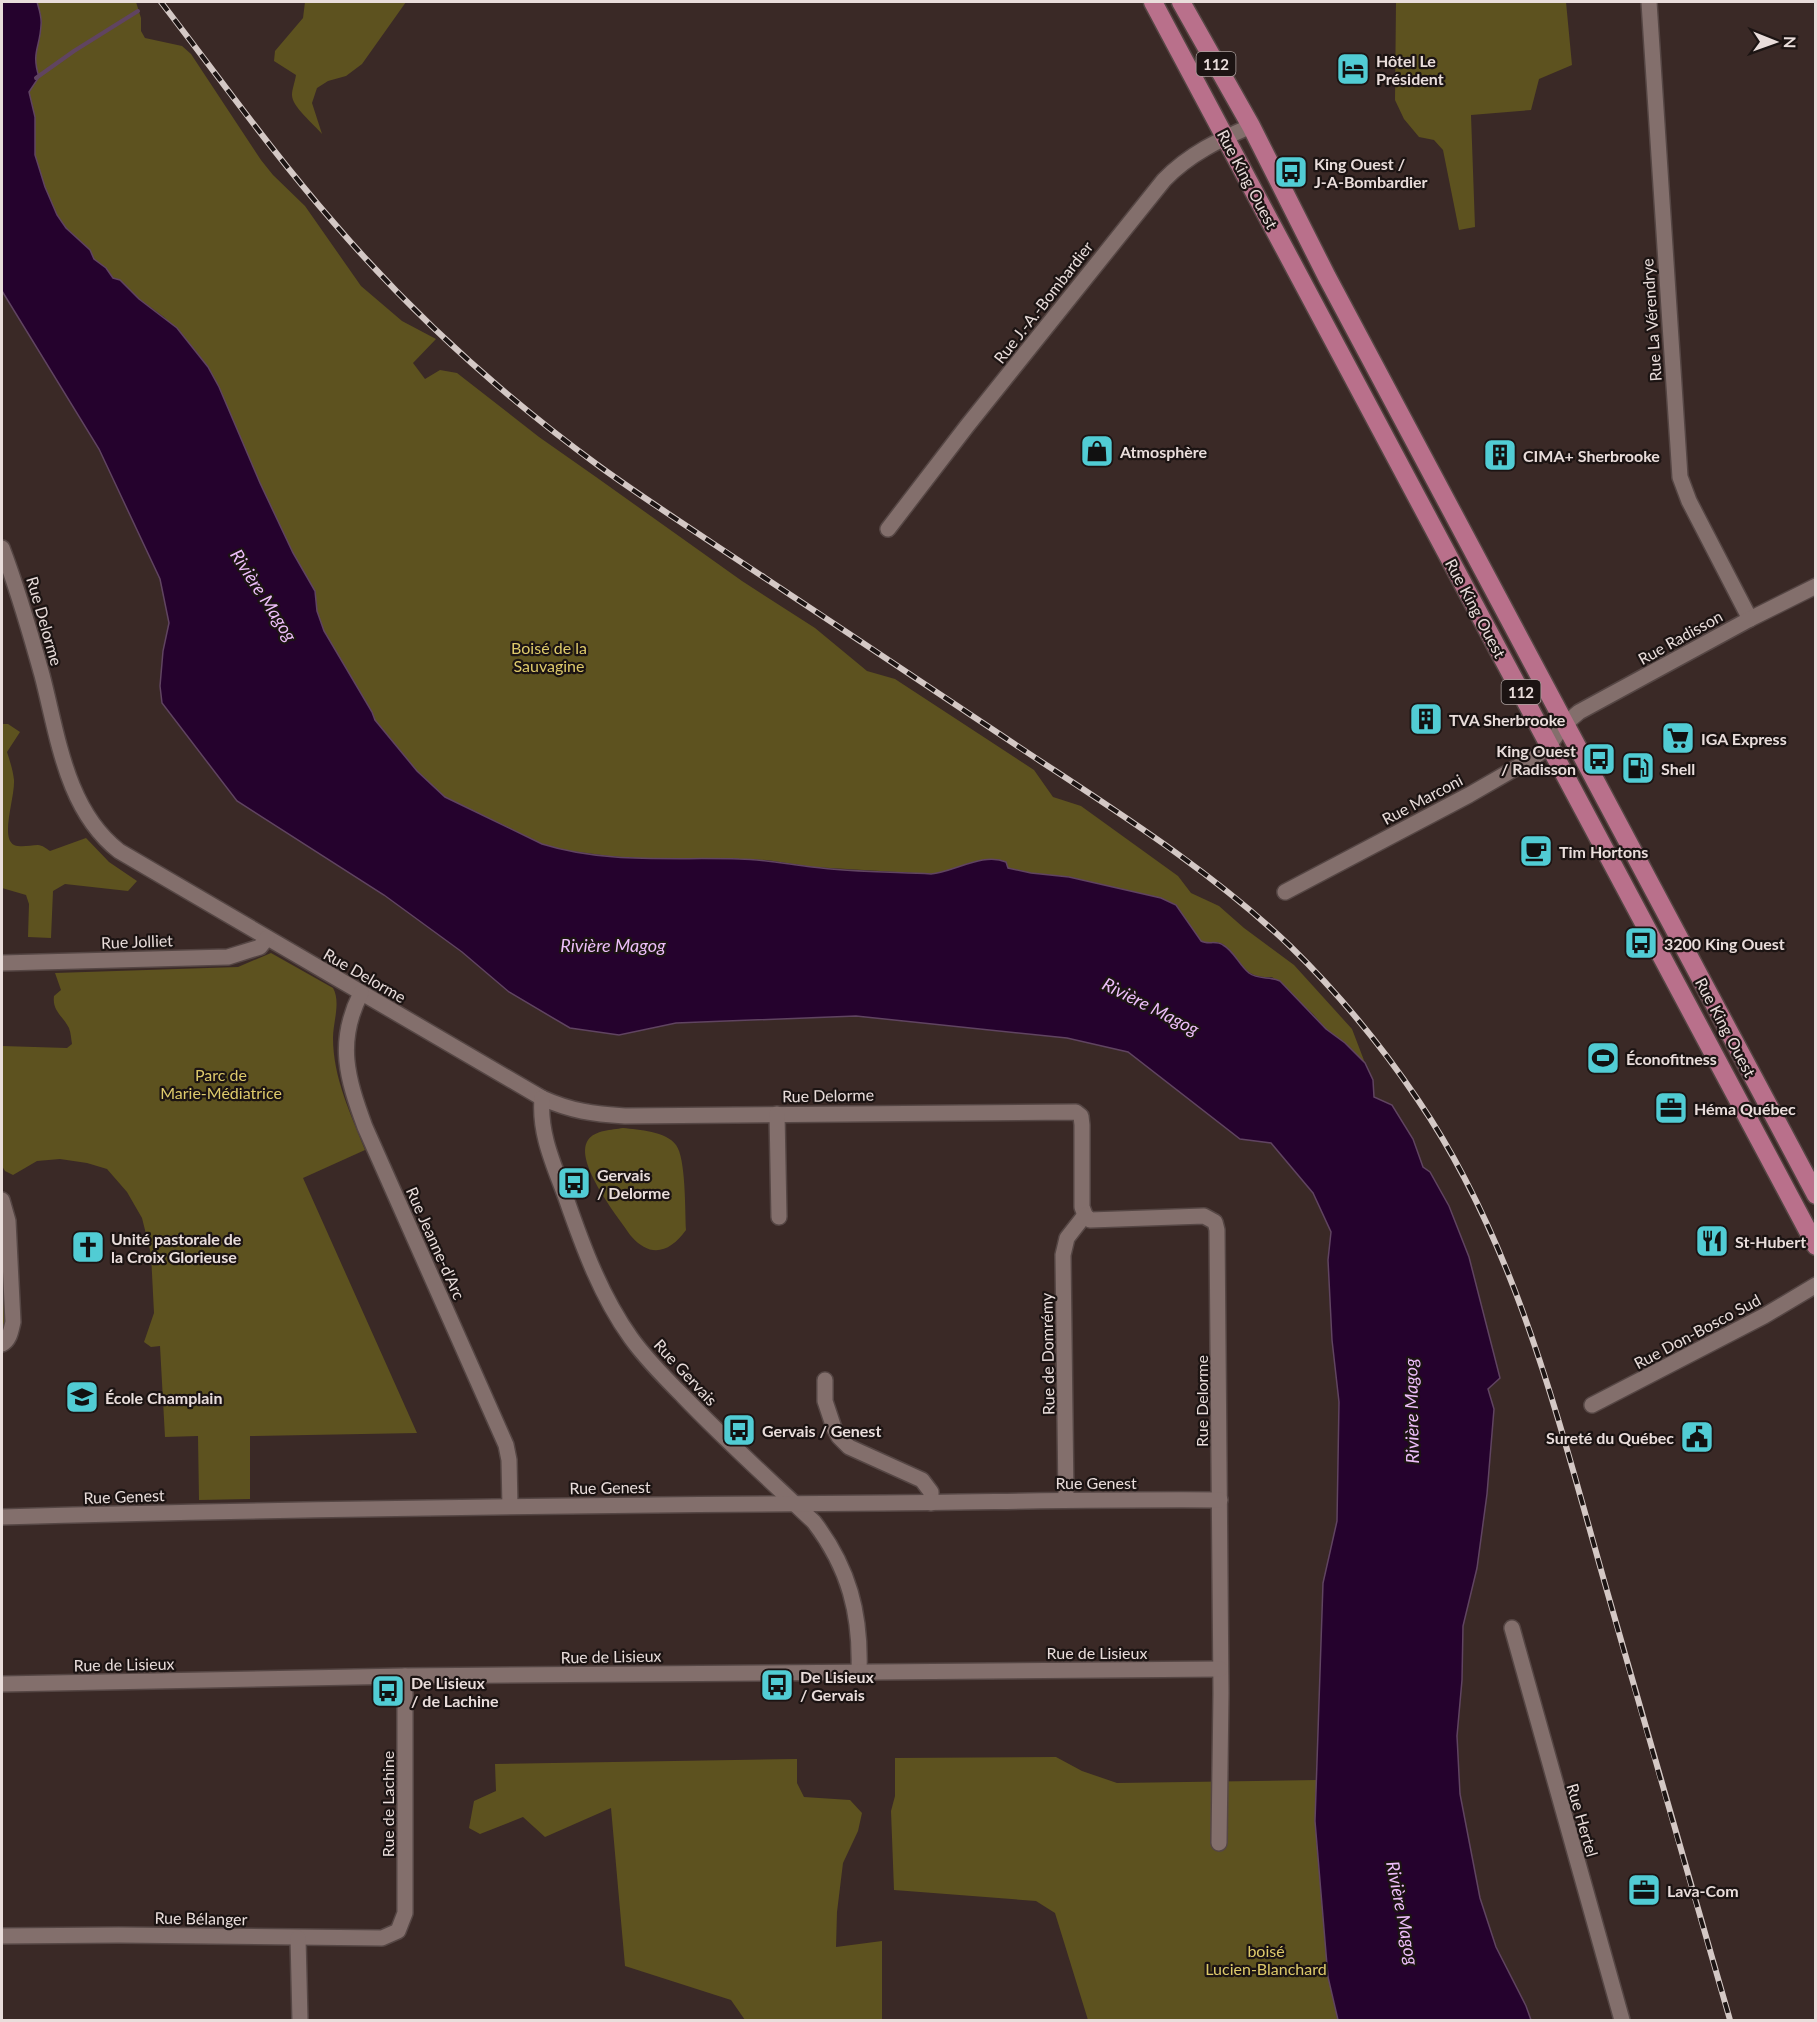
<svg xmlns="http://www.w3.org/2000/svg" width="1817" height="2022" font-family="Lato,sans-serif">
<rect width="100%" height="100%" fill="#3a2926"/>
<g fill="#5d521f">
<path d="M37,2H136L141,18V31L145,38L182,46L191,54L261,160L273,175L305,206L361,286L402,321L436,339L413,363L425,379L440,370L457,373L539,437L596,477L742,581L815,628L867,671L895,679L1034,770L1053,797L1081,806L1178,876L1191,893L1219,906L1244,928L1294,965L1352,1029L1365,1063L1345,1043L1326,1029L1313,1014L1272,977C1250,978 1247,971 1233,955C1230,952 1227,947 1223,944C1219,942 1214,943 1209,943C1197,944 1189,926 1184,917L1069,877L1030,873L1008,868L931,874L813,867L767,860L738,859L660,860L609,856L557,849L542,844L445,797L417,771L374,720L372,712L324,631L317,611L315,591L293,553L260,483L219,387L208,367L195,350L164,317L139,299L120,280L113,278L106,268L93,259L90,250L66,228L57,215L45,187L35,155V117L29,91L39,77C31,52 40,48 41,25C42,17 39,9 37,2Z"/>
<path d="M305,2H406L362,64L346,76L328,81L317,88L312,103L322,134C314,124 292,107 292,95C292,89 295,82 296,75L274,61L275,51L303,18Z"/>
<polygon points="1396,2 1566,2 1572,65 1539,79 1531,110 1471,115 1475,227 1459,230 1443,150 1434,140 1419,137 1404,119 1395,100"/>
<path d="M2,724H8L20,732L7,752C10,761 13,771 14,780C15,798 0,838 14,845C22,848 30,845 38,845C42,845 47,849 50,851L86,838L109,862L137,881L128,891L65,884L53,891L51,938L28,937L29,904L26,895L2,888Z"/>
<path d="M271,953L333,988C341,1002 333,1022 333,1038C333,1078 351,1114 365,1150L303,1178L417,1433L250,1436V1499L199,1500L198,1436L165,1437L160,1346L151,1347L144,1342L154,1313L151,1254L142,1218L127,1192L107,1169L87,1163L60,1159L37,1161L13,1175L5,1171L2,1166V1046L67,1048L72,1044C71,1039 71,1033 69,1028C63,1016 52,1011 54,996L61,990L55,973L238,967Z"/>
<path d="M623,1128C639,1130 666,1131 676,1145C686,1158 685,1211 686,1230C670,1252 651,1259 631,1236C619,1218 573,1162 588,1140C595,1130 612,1130 623,1128Z"/>
<polygon points="2,1211 7,1315 5,1324 2,1329"/>
<polygon points="1056,1757 1082,1771 1117,1783 1317,1780 1315,1821 1328,1977 1338,2020 1088,2020 1055,1913 1036,1901 894,1890 891,1811 895,1796 895,1758"/>
<polygon points="797,1759 797,1783 804,1797 850,1800 862,1813 858,1831 843,1863 837,1912 836,1947 882,1941 882,2020 745,2020 731,2000 625,1966 611,1808 545,1837 523,1817 480,1834 469,1828 474,1801 496,1791 495,1764"/>
</g>
<path fill="#25022d" stroke="#604461" stroke-width="1.5" d="M2,2H37C39,9 42,17 41,25C40,48 31,52 39,77L29,92L35,117V155L45,187L57,215L66,228L90,250L94,259L106,268L113,278L120,280L139,299L177,328L208,367L219,387L260,483L293,553L315,591L317,611L324,631L372,712L375,720L417,771L445,797L542,844C606,864 673,857 739,859C763,859 787,864 812,867C851,872 891,872 931,874C954,872 983,852 1006,862L1008,868L1031,873L1069,877L1161,898L1176,905L1201,941C1208,945 1216,940 1223,945C1234,951 1239,965 1249,973C1258,980 1270,976 1280,981L1326,1029L1345,1043L1365,1063L1373,1080L1374,1097L1392,1105L1413,1139L1423,1167L1430,1172L1449,1206L1469,1257L1500,1378L1488,1389L1494,1409L1487,1494L1477,1568L1463,1626L1462,1680L1457,1736L1460,1794L1480,1898L1496,1947L1526,2006L1531,2020H1338L1328,1977L1315,1821L1323,1583L1337,1521L1339,1402L1332,1340L1328,1260L1331,1232L1313,1193L1271,1143L1240,1139L1128,1052L1067,1038L856,1016L676,1023L619,1035L570,1028L509,992L462,952L384,895L237,801L162,703L160,686L163,651L169,623L160,579L99,449L2,291Z"/>
<g fill="none" stroke-linecap="round" stroke-linejoin="round">
<polyline stroke="#604461" stroke-width="4" points="36,78 74,51 138,11"/>
<defs>
<g id="street">
<polyline points="1649,2 1680,477 1689,501 1750,619"/>
<path d="M888,529L967,426L1164,180C1189,154 1219,140 1251,126"/>
<path d="M2,548C18,590 30,632 42,675C58,736 66,810 119,851L542,1098C571,1111 593,1114 625,1116L1076,1112L1081,1116L1082,1125V1207L1085,1215L1090,1220L1204,1216L1215,1222L1217,1230L1221,1693L1219,1843"/>
<polyline points="1285,892 1469,795 1535,757 1549,745 1565,724 1579,712 1750,619 1816,586"/>
<polyline points="2,963 228,957 260,947 267,938"/>
<path d="M361,993C336,1042 347,1078 365,1127L506,1445L509,1460L510,1506"/>
<path d="M542,1098C539,1134 554,1165 566,1198C583,1247 601,1296 631,1338C646,1359 665,1378 683,1396C725,1440 770,1480 814,1522C849,1568 861,1614 859,1671"/>
<polyline points="777,1114 779,1217"/>
<path d="M2,1200L8,1221L13,1322C11,1330 10,1340 2,1344"/>
<polyline points="825,1380 825,1401 834,1428 839,1437 849,1447 922,1480 931,1492 931,1503"/>
<polyline points="1592,1405 1764,1316 1816,1285"/>
<polyline points="1066,1499 1063,1255 1067,1238 1085,1215"/>
<path d="M2,1517C295,1509 589,1505 883,1503C995,1502 1107,1499 1220,1500"/>
<polyline points="1512,1628 1622,2020"/>
<polyline points="2,1684 405,1676 1220,1669"/>
<polyline points="2,1936 119,1935 382,1938 398,1931 405,1913 405,1676"/>
<polyline points="298,1938 300,2020"/>
</g>
<g id="primary">
<polyline points="1153,2 1816,1246"/>
<polyline points="1181,2 1251,126 1327,277 1816,1195"/>
</g>
</defs>
<use href="#street" stroke="#554644" stroke-width="18"/>
<use href="#primary" stroke="#554644" stroke-width="21"/>
<use href="#street" stroke="#836f6c" stroke-width="15"/>
<use href="#primary" stroke="#b9708b" stroke-width="18"/>
<defs>
<path id="rail" d="M161,2C218,76 272,152 334,223C412,314 502,395 599,466C653,505 710,541 765,578C847,632 929,687 1010,741C1106,805 1206,866 1290,946C1337,992 1381,1045 1418,1100C1516,1244 1558,1418 1605,1584C1646,1730 1688,1875 1730,2020"/>
</defs>
<use href="#rail" stroke="#d4c8c5" stroke-width="6"/>
<use href="#rail" stroke="#1c1413" stroke-width="4" stroke-dasharray="11" stroke-linecap="butt"/>
</g>
<defs>
<symbol id="hotel-square" viewBox="-11 -11 22 22"><rect x="-9" y="-9" width="18" height="18" rx="4" fill="#51ccd4" stroke="#1c1413"/><path d="M-6-4.5h1.5V1H6V5H4.5V3h-9V5H-6ZM-4 0a1.8 1.8 0 1 1 3.6 0ZM.5 0V-2.5h3Q6-2.5 6 0Z" fill="#111"/></symbol>
<symbol id="bus-square" viewBox="-11 -11 22 22"><rect x="-9" y="-9" width="18" height="18" rx="4" fill="#51ccd4" stroke="#1c1413"/><path d="M-5-6H5V4H4V6H2V4H-2V6H-4V4H-5ZM-3.5-4V0h7V-4ZM-3.5 1.2v1.5H-2V1.2ZM2 1.2v1.5H3.5V1.2Z" fill="#111"/></symbol>
<symbol id="shop-square" viewBox="-11 -11 22 22"><rect x="-9" y="-9" width="18" height="18" rx="4" fill="#51ccd4" stroke="#1c1413"/><path d="M-5-2.5h2.3a2.7 3.5 0 0 1 5.4 0H5L5.5 6h-11ZM-1.5-2.5h3a1.5 2.3 0 0 0-3 0Z" fill="#111"/></symbol>
<symbol id="building-square" viewBox="-11 -11 22 22"><rect x="-9" y="-9" width="18" height="18" rx="4" fill="#51ccd4" stroke="#1c1413"/><path d="M-4-6H4V6H1V3H-1V6H-4ZM-2.5-4.3h1.7v1.8h-1.7ZM.8-4.3h1.7v1.8H.8ZM-2.5-1h1.7V.8h-1.7ZM.8-1h1.7V.8H.8Z" fill="#111"/></symbol>
<symbol id="supermarket-square" viewBox="-11 -11 22 22"><rect x="-9" y="-9" width="18" height="18" rx="4" fill="#51ccd4" stroke="#1c1413"/><path d="M-6-5.5h2.5l.6 2H6L4.5 2H-2.5L-4.4-4H-6ZM-1.5 3.2a1.3 1.3 0 1 0 .1 0ZM3 3.2a1.3 1.3 0 1 0 .1 0Z" fill="#111"/></symbol>
<symbol id="fuel-square" viewBox="-11 -11 22 22"><rect x="-9" y="-9" width="18" height="18" rx="4" fill="#51ccd4" stroke="#1c1413"/><path d="M-5.5-6h7V0h2V4h1.3V-2.5L3-4.5l.8-.8L6-3V5H2.5V1h-1V6h-7ZM-4.2-4.7v3.2H.2V-4.7Z" fill="#111"/></symbol>
<symbol id="cafe-square" viewBox="-11 -11 22 22"><rect x="-9" y="-9" width="18" height="18" rx="4" fill="#51ccd4" stroke="#1c1413"/><path d="M-5.5-4.5H6V0H3Q3 3.5 0 3.5H-2.5Q-5.5 3.5-5.5 0ZM3-3.2v2h1.7v-2ZM-6 4.5H4V6H-6Z" fill="#111"/></symbol>
<symbol id="stadium-square" viewBox="-11 -11 22 22"><rect x="-9" y="-9" width="18" height="18" rx="4" fill="#51ccd4" stroke="#1c1413"/><path d="M0-5a6.5 5 0 1 0 0 10a6.5 5 0 1 0 0-10ZM-3.5-1.8h7v3.6h-7Z" fill="#111"/></symbol>
<symbol id="office-square" viewBox="-11 -11 22 22"><rect x="-9" y="-9" width="18" height="18" rx="4" fill="#51ccd4" stroke="#1c1413"/><path d="M-6-3h4V-5.5h4V-3h4V5H-6ZM-1-4.5V-3h2v-1.5ZM-6 0V1H6V0Z" fill="#111"/></symbol>
<symbol id="restaurant-square" viewBox="-11 -11 22 22"><rect x="-9" y="-9" width="18" height="18" rx="4" fill="#51ccd4" stroke="#1c1413"/><path d="M-5-6h1v4h1v-4h1v4h1v-4h1v5L-1.5 .5V6h-2V.5L-5-1ZM5-6V6H3V1.5H1.5Q1.5-4 5-6Z" fill="#111"/></symbol>
<symbol id="church-square" viewBox="-11 -11 22 22"><rect x="-9" y="-9" width="18" height="18" rx="4" fill="#51ccd4" stroke="#1c1413"/><path d="M-1.2-6h2.4v3.5h3.3v2.4h-3.3V6h-2.4V-.1h-3.3v-2.4h3.3Z" fill="#111"/></symbol>
<symbol id="school-square" viewBox="-11 -11 22 22"><rect x="-9" y="-9" width="18" height="18" rx="4" fill="#51ccd4" stroke="#1c1413"/><path d="M0-5L7-2L0 1L-7-2ZM-4 1L0 2.5L4 1V4Q0 6-4 4Z" fill="#111"/></symbol>
<symbol id="civic-square" viewBox="-11 -11 22 22"><rect x="-9" y="-9" width="18" height="18" rx="4" fill="#51ccd4" stroke="#1c1413"/><path d="M-.6-6.5H3V-4.5H.6V-3L4-1V1h2V6H-6V1h2V-1L-.6-3ZM-1.2 2.5V6h2.4V2.5Z" fill="#111"/></symbol>
</defs>
<g fill-rule="evenodd">
<use href="#hotel-square" x="1334" y="50" width="38" height="38"/>
<use href="#bus-square" x="1272" y="153" width="38" height="38"/>
<use href="#shop-square" x="1078" y="432" width="38" height="38"/>
<use href="#building-square" x="1481" y="436" width="38" height="38"/>
<use href="#building-square" x="1407" y="700" width="38" height="38"/>
<use href="#supermarket-square" x="1659" y="719" width="38" height="38"/>
<use href="#bus-square" x="1580" y="740" width="38" height="38"/>
<use href="#fuel-square" x="1619" y="749" width="38" height="38"/>
<use href="#cafe-square" x="1517" y="832" width="38" height="38"/>
<use href="#bus-square" x="1622" y="924" width="38" height="38"/>
<use href="#stadium-square" x="1584" y="1039" width="38" height="38"/>
<use href="#office-square" x="1652" y="1089" width="38" height="38"/>
<use href="#bus-square" x="555" y="1164" width="38" height="38"/>
<use href="#restaurant-square" x="1693" y="1222" width="38" height="38"/>
<use href="#church-square" x="69" y="1228" width="38" height="38"/>
<use href="#school-square" x="63" y="1378" width="38" height="38"/>
<use href="#bus-square" x="720" y="1411" width="38" height="38"/>
<use href="#civic-square" x="1678" y="1418" width="38" height="38"/>
<use href="#bus-square" x="758" y="1666" width="38" height="38"/>
<use href="#bus-square" x="369" y="1672" width="38" height="38"/>
<use href="#office-square" x="1625" y="1871" width="38" height="38"/>
</g>
<g text-anchor="middle" dominant-baseline="central" stroke-width="4.5" stroke-linejoin="round" paint-order="stroke">
<g fill="#1c1413" stroke="#aca19f" stroke-width="1.5">
<rect x="1196.5" y="52" width="39" height="24" rx="4.5"/>
<rect x="1501.5" y="680" width="39" height="24" rx="4.5"/>
</g>
<g font-size="15" font-weight="bold" fill="#e9dddb">
<text x="1216" y="64">112</text>
<text x="1521" y="692">112</text>
</g>
<g font-size="16" font-weight="bold" fill="#e9dddb" stroke="#1c1413" text-anchor="start">
<text x="1376" y="60">Hôtel Le<tspan x="1376" dy="18">Président</tspan></text>
<text x="1314" y="163">King Ouest /<tspan x="1314" dy="18">J-A-Bombardier</tspan></text>
<text x="1120" y="451">Atmosphère</text>
<text x="1523" y="455">CIMA+ Sherbrooke</text>
<text x="1449" y="719">TVA Sherbrooke</text>
<text x="1701" y="738">IGA Express</text>
<text x="1576" y="750" text-anchor="end">King Ouest<tspan x="1576" dy="18">/ Radisson</tspan></text>
<text x="1661" y="768">Shell</text>
<text x="1559" y="851">Tim Hortons</text>
<text x="1664" y="943">3200 King Ouest</text>
<text x="1626" y="1058">Éconofitness</text>
<text x="1694" y="1108">Héma Québec</text>
<text x="597" y="1174">Gervais<tspan x="597" dy="18">/ Delorme</tspan></text>
<text x="111" y="1238">Unité pastorale de<tspan x="111" dy="18">la Croix Glorieuse</tspan></text>
<text x="1735" y="1241">St-Hubert</text>
<text x="105" y="1397">École Champlain</text>
<text x="762" y="1430">Gervais / Genest</text>
<text x="1674" y="1437" text-anchor="end">Sureté du Québec</text>
<text x="800" y="1676">De Lisieux<tspan x="800" dy="18">/ Gervais</tspan></text>
<text x="411" y="1682">De Lisieux<tspan x="411" dy="18">/ de Lachine</tspan></text>
<text x="1667" y="1890">Lava-Com</text>
</g>
<g font-size="16" fill="#e9dddb" stroke="#1c1413">
<text transform="translate(1248 179) rotate(62)">Rue King Ouest</text>
<text transform="translate(1043 302) rotate(-52)">Rue J.-A.-Bombardier</text>
<text transform="translate(1651 320) rotate(-94)">Rue La Vérendrye</text>
<text transform="translate(1476 608) rotate(62)">Rue King Ouest</text>
<text transform="translate(45 621) rotate(74)">Rue Delorme</text>
<text transform="translate(1680 637) rotate(-29)">Rue Radisson</text>
<text transform="translate(1422 799) rotate(-28)">Rue Marconi</text>
<text transform="translate(137 941) rotate(-2)">Rue Jolliet</text>
<text transform="translate(365 975) rotate(30)">Rue Delorme</text>
<text transform="translate(1726 1027) rotate(62)">Rue King Ouest</text>
<text transform="translate(828 1095) rotate(-1)">Rue Delorme</text>
<text transform="translate(436 1243) rotate(66)">Rue Jeanne-d'Arc</text>
<text transform="translate(1697 1331) rotate(-28)">Rue Don-Bosco Sud</text>
<text transform="translate(1047 1354) rotate(-91)">Rue de Domrémy</text>
<text transform="translate(686 1372) rotate(47)">Rue Gervais</text>
<text transform="translate(1201 1401) rotate(-90)">Rue Delorme</text>
<text x="1096" y="1482">Rue Genest</text>
<text transform="translate(610 1487) rotate(-1)">Rue Genest</text>
<text transform="translate(124 1496) rotate(-2)">Rue Genest</text>
<text x="1097" y="1652">Rue de Lisieux</text>
<text transform="translate(611 1656) rotate(-1)">Rue de Lisieux</text>
<text transform="translate(124 1664) rotate(-1)">Rue de Lisieux</text>
<text transform="translate(387 1804) rotate(-90)">Rue de Lachine</text>
<text transform="translate(1583 1820) rotate(74)">Rue Hertel</text>
<text transform="translate(201 1918) rotate(1)">Rue Bélanger</text>
</g>
<g font-size="16" fill="#deca6b" stroke="#1c1413">
<text x="549" y="647">Boisé de la<tspan x="549" dy="18">Sauvagine</tspan></text>
<text x="221" y="1074">Parc de<tspan x="221" dy="18">Marie-Médiatrice</tspan></text>
<text x="1266" y="1950">boisé<tspan x="1266" dy="18">Lucien-Blanchard</tspan></text>
</g>
<g font-size="18" font-style="italic" fill="#edbef9" stroke="#1c1413">
<text transform="translate(264 595) rotate(57)">Rivière Magog</text>
<text x="613" y="945">Rivière Magog</text>
<text transform="translate(1151 1006) rotate(27)">Rivière Magog</text>
<text transform="translate(1411 1411) rotate(-91)">Rivière Magog</text>
<text transform="translate(1403 1913) rotate(79)">Rivière Magog</text>
</g>
</g>
<rect width="1817" height="2022" fill="none" stroke="#e9dddb" stroke-width="6"/>
<g transform="translate(1775 42) rotate(91)" stroke="#1c1413" stroke-width="4.5" paint-order="stroke">
<path d="M0-4.5L10 22L0 15L-10 22Z" fill="#e9dddb"/>
<text y="-9" font-size="16" font-weight="bold" text-anchor="middle" fill="#e9dddb">N</text>
</g>
</svg>
